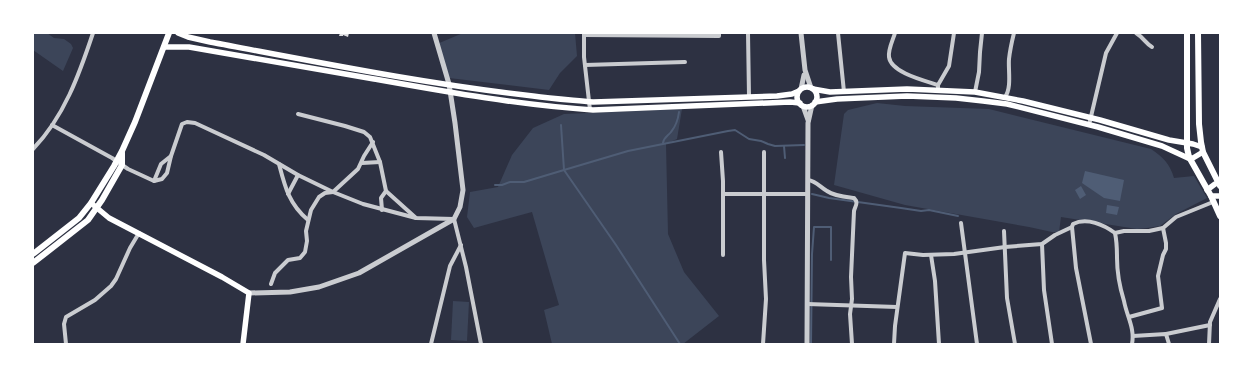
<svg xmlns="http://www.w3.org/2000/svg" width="1253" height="377" font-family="'PT Sans Narrow',sans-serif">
<rect width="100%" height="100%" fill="#2d3142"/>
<g fill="#3c4559">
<polygon points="33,33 47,33 54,38 64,39 71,44 73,48 63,71 33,50"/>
<polygon points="463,33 575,33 577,56 560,73 549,90 449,78 437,44"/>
<path d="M877,103L905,106L989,109L1151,149C1163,157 1170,164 1174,178L1194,176L1207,198L1176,214L1160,226L1147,228L1137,229L1061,217L1059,232H1052L1029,227L905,205L834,185L844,114L848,110Z"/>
<polygon points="682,109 677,139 666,144 668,234 684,272 719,316 683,344 552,344 544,310 559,305 532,212 474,228 467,217 470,192 498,187 512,155 533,128 564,114"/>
<polygon points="453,301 469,302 467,341 451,340"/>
</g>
<g fill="#4f5d75">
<polygon points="1085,171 1124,180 1120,201 1104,198 1082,183"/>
<polygon points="1081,186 1086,195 1080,199 1075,190"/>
<polygon points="1107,205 1119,207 1117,215 1106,213"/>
</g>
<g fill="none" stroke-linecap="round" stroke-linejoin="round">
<g stroke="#4f5d75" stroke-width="2">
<polyline points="561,125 564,170 628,151 728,131 735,130 749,139 761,141 768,144 775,146 804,145"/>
<path d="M663,143C664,137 668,136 671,132C676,126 678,120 679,112"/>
<polyline points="784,146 785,158"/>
<polyline points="495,185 502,185 510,182 524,182 564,170 616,245 680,344"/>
<polyline points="812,194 829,198 901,208 921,211 929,210 958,216"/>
<polyline points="811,344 812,254 814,227 831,227 831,260"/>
</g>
</g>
<polygon fill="#e0e0e3" points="340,33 349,33 348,37 343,35 343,36 339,36"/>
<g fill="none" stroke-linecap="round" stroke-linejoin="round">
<g stroke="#caccd0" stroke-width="4">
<polyline points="584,33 584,57 590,110"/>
<polyline points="748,33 749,96"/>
<polyline points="838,33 844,92"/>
<path d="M895,33C893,40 888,49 889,57C891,73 926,81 938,85"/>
<path d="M1136,33C1144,38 1145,43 1152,47"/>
<polyline points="585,35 719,36 719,33"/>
<polyline points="585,65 685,62"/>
<polyline points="938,88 938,85 949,66 954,33"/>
<polyline points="975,92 979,72 980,52 982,33"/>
<path d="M1005,97C1012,88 1008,69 1009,59C1010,50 1012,41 1014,33"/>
<polyline points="298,114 345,126 364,132 370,137 380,162 386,191 416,218"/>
<polyline points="52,125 112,158 128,169 154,181 162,179 167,173 171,156 182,124 187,122 195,123 264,155 298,175 333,192 363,204 416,218 454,219 466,267 481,344"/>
<polyline points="1089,125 1106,53 1117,33"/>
<path d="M33,149C64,117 79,75 93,33"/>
<polyline points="721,152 723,181 723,255"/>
<polyline points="362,163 380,162"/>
<path d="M279,164C285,187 289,204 308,220"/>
<path d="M808,180C816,181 820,187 827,191C834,196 846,197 854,198C859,203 855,206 854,211L851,277L852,299L850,314L852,344"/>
<polyline points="154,181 161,164 171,156"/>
<polyline points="288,194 298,175"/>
<polyline points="724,194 808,194"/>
<polyline points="382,210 381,198 386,191"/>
<polyline points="961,223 977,344"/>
<polyline points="1004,231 1007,298 1015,344"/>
<polyline points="1042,244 1044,290 1052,344"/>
<polyline points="931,255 935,281 939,344"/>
<polyline points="271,284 275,273 288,260 300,258 305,252 307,241 306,231 311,210 319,197 325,193 333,192 358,169 364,156 373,142"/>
<polyline points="807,304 897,307"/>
<polyline points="1129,317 1162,308 1158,276 1163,255 1166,249 1166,243 1163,228"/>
<polyline points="1166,334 1210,325"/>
<polyline points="1133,336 1166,334 1169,344"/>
<polyline points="66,344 64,324 66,317 95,300 111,286 116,279 130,248 139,233"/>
<polyline points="431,344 450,266 461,245"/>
<polyline points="763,344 766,299 764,260 764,152"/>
<polyline points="894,344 895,326 905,253 923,255 954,254 1005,247 1042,244 1055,235 1072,227"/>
<path d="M1091,344L1076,268L1072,227L1073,224C1087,217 1104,225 1115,233"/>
<path d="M1132,344C1135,328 1127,317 1124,301C1120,288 1117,272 1117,258C1117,249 1117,242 1115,233L1124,231H1149L1163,228L1176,217L1213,202"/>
<polyline points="1209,344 1210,322 1220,299"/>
</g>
<g stroke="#caccd0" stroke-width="5">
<polyline points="801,33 805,70 811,88"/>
<polyline points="801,89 804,75"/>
<polyline points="803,106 808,120"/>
<polyline points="249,293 290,292 319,287 359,273 454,219 460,207 463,190 455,123 449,84 434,33"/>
<polyline points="807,344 808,123 812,105"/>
</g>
<g stroke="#fff" stroke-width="5.5">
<path d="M178,33L188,37L210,42C317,62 425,84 533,96C553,99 573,100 593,102L777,96L792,94L799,91"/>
<path d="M164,47H189C250,58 312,68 374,79C447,92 519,105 593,110L790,102L800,103"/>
<circle cx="807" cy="97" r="10"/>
<polyline points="813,89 830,92 907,89 975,92 1023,101 1100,120 1169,140 1193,144 1202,147"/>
<polyline points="815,102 837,99 907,96 956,98 983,101 1007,104 1098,127 1162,146 1188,158 1193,158 1203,152"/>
<polyline points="1207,190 1215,184 1220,182"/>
<polyline points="1211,196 1220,196"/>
<polyline points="91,203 109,218 222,277 249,293 243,344"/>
</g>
<g stroke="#fff" stroke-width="6">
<polyline points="1187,33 1187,148 1189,157 1211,196 1220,216"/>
<polyline points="1198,33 1199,124 1201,142 1203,152 1220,186"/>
<polyline points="33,254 79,218 91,203 114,166 122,151 135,122 169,33"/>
<polyline points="33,263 88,220 102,200 122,165 122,153"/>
</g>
</g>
<rect width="1253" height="377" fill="none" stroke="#ffffff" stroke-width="68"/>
</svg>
